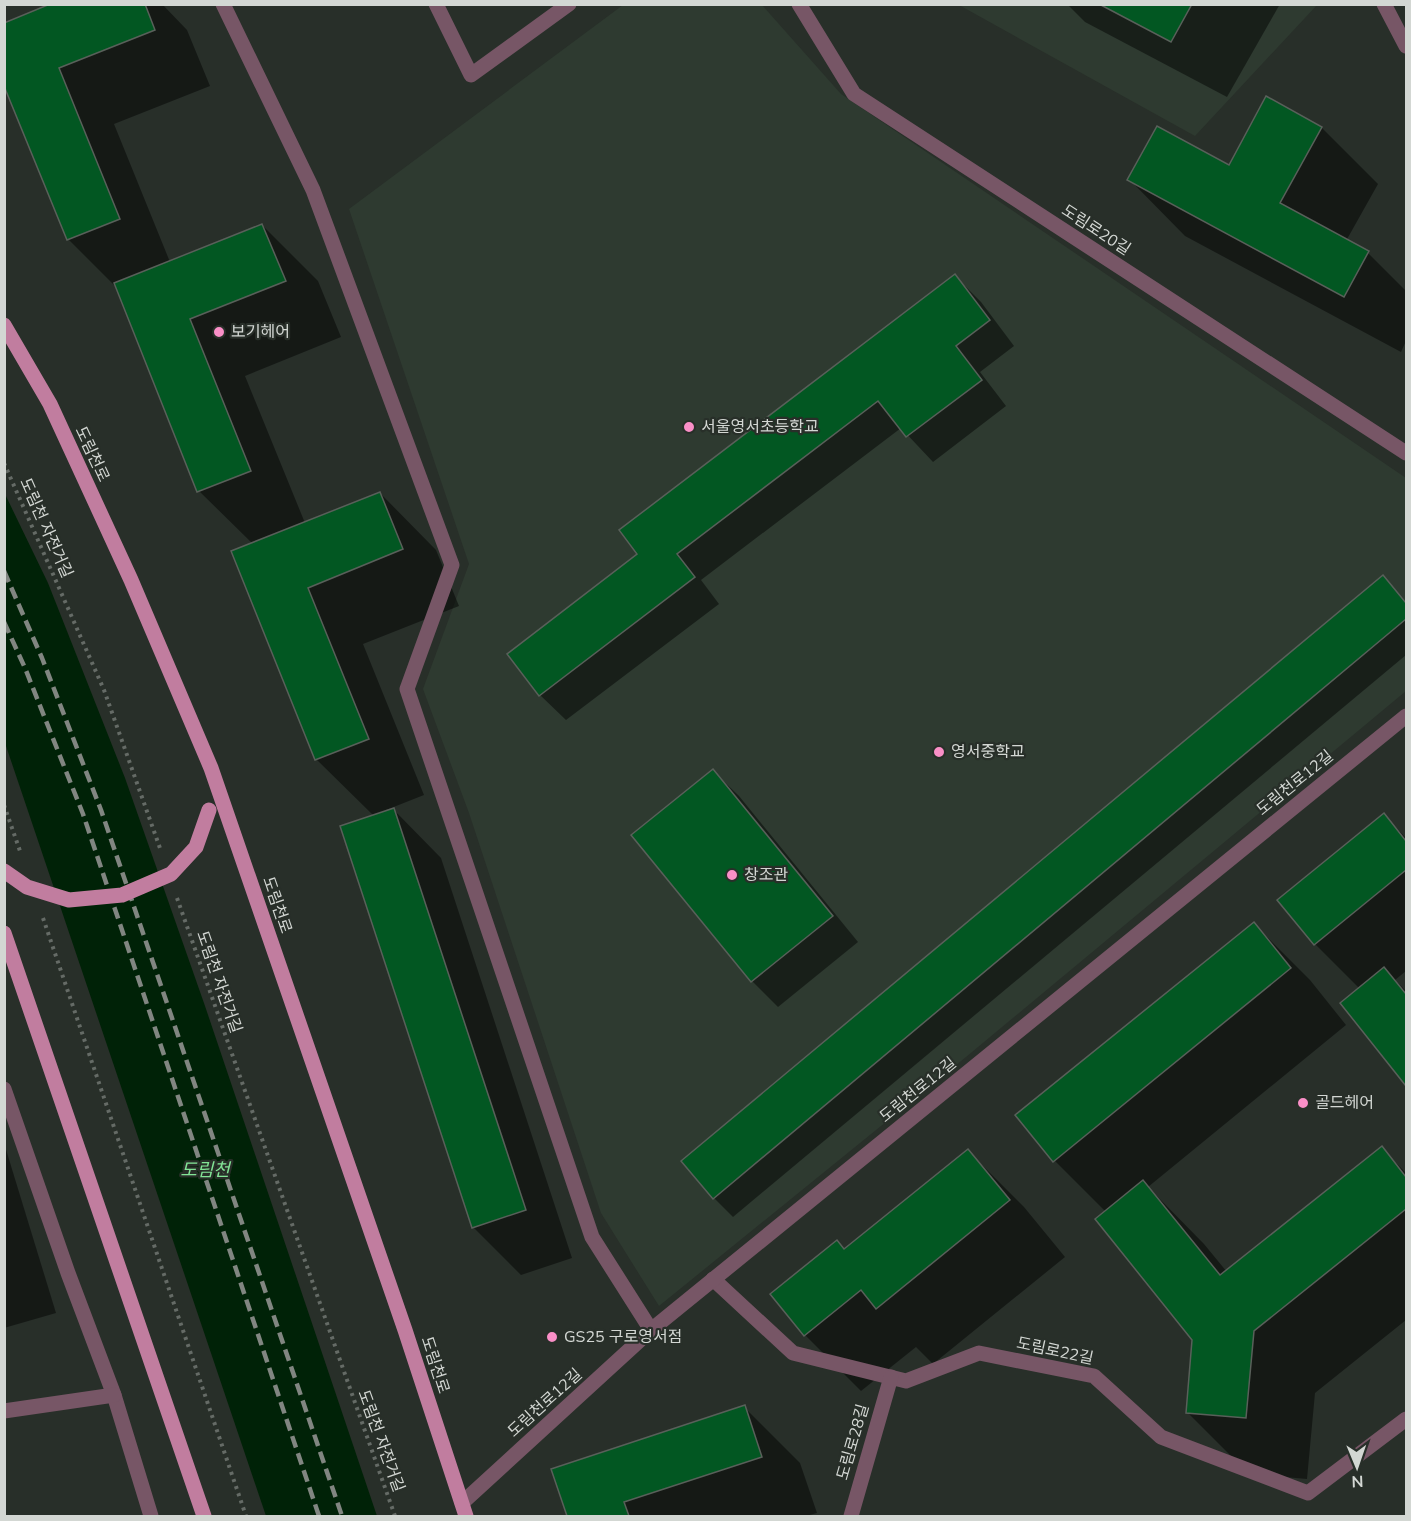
<svg xmlns="http://www.w3.org/2000/svg" width="1411" height="1521" font-family="'Nunito Sans','Noto Sans KR',sans-serif">
<rect width="100%" height="100%" fill="#282f29"/>
<g fill="#2e3a30">
<polygon points="623,5 762,5 841,94 1406,478 1406,691 966,1057 659,1306 601,1213 469,813 423,689 469,564 349,209"/>
<polygon points="959,5 1317,5 1195,136"/>
</g>
<polygon fill="#002207" points="4,492 48,583 125,778 205,1006 377,1516 266,1516 5,743"/>
<g fill="#0007">
<polygon points="54,4 162,4 187,30 210,86 114,124 170,262 262,225 318,281 341,337 245,376 305,523 380,493 436,550 459,606 363,644 424,795 386,810 387,812 394,810 441,858 572,1258 521,1275 473,1227 374,816 316,759 253,544 199,491 118,289 68,239 8,89 4,90 4,24"/>
<polygon points="1067,4 1280,4 1227,97 1085,22"/>
<polygon points="1322,128 1378,184 1346,241 1368,253 1406,291 1406,341 1401,352 1185,236 1129,179 1229,167"/>
<polygon points="955,276 981,302 1014,346 980,372 1006,406 933,462 901,428 701,580 719,604 566,720 540,695 640,554"/>
<polygon points="1383,577 1406,602 1406,655 733,1217 714,1198"/>
<polygon points="713,771 739,796 858,942 778,1007 752,981 633,836"/>
<polygon points="1384,815 1406,838 1406,971 1395,980 1406,991 1406,1084 1342,1003 1360,989 1315,944"/>
<polygon points="1254,924 1310,980 1346,1025 1148,1187 1204,1244 1227,1272 1381,1148 1406,1173 1406,1320 1315,1393 1307,1479 1249,1474 1187,1412 1194,1339 1106,1212 1055,1161"/>
<polygon points="4,1143 56,1313 4,1328"/>
<polygon points="968,1151 1024,1207 1065,1257 933,1364 916,1347 861,1391 805,1335 845,1251"/>
<polygon points="744,1407 800,1463 817,1513 806,1516 568,1516 553,1470"/>
</g>
<g fill="#025722" stroke="#59605a" stroke-width="1.5">
<polygon points="50,4 145,4 155,30 59,68 120,219 67,240 4,86 4,23"/>
<polygon points="1099,4 1192,4 1171,42"/>
<polygon points="1266,96 1322,127 1280,203 1369,251 1344,297 1127,180 1157,126 1229,165"/>
<polygon points="262,224 286,281 190,319 251,471 197,492 114,283"/>
<polygon points="955,274 990,320 956,346 982,380 906,437 878,401 677,554 695,577 539,696 507,654 637,554 619,530"/>
<polygon points="380,492 403,549 308,588 369,739 315,760 231,551"/>
<polygon points="1383,575 1406,603 1406,619 713,1199 681,1161"/>
<polygon points="713,769 833,916 751,982 631,835"/>
<polygon points="394,808 526,1210 472,1228 340,826"/>
<polygon points="1384,813 1406,841 1406,870 1314,945 1277,900"/>
<polygon points="1254,922 1291,968 1053,1162 1015,1115"/>
<polygon points="1384,967 1406,994 1406,1086 1340,1003"/>
<polygon points="1382,1146 1406,1177 1406,1209 1254,1331 1246,1418 1186,1413 1192,1340 1095,1219 1143,1180 1220,1275"/>
<polygon points="968,1149 1010,1200 876,1309 861,1290 804,1336 770,1294 837,1240 844,1249"/>
<polygon points="745,1405 762,1457 624,1502 629,1516 567,1516 551,1469"/>
</g>
<g fill="none" stroke-linecap="round" stroke-linejoin="round">
<g stroke="#656b66" stroke-width="4" stroke-dasharray="3 4.5" stroke-linecap="butt">
<polyline points="4,463 104,690 161,851"/>
<polyline points="4,805 20,851"/>
<polyline points="177,898 395,1516"/>
<polyline points="43,918 246,1516"/>
</g>
<polyline stroke="#775666" stroke-width="15" points="223,4 313,190 452,565 407,689 592,1237 651,1330"/>
<g stroke="#775666" stroke-width="15">
<polyline points="436,4 471,75 569,4"/>
<polyline points="799,4 854,94 1406,453"/>
<polyline points="1384,4 1406,46"/>
<polyline points="4,1089 68,1273 114,1395 151,1516"/>
<polyline points="713,1279 793,1353 906,1381 979,1353 1094,1376 1161,1437 1308,1493 1406,1419"/>
<polyline points="4,1411 114,1395"/>
<polyline points="462,1503 651,1330 1406,716"/>
<polyline points="851,1516 891,1377"/>
</g>
<g stroke="#c17d9f" stroke-width="15">
<polyline points="4,325 50,404 131,580 211,768 405,1330 466,1516"/>
<polyline points="4,933 204,1516"/>
</g>
<g stroke="#818681" stroke-width="4.5" stroke-dasharray="12 6" stroke-linecap="butt">
<polyline points="4,571 42,658 101,810 342,1516"/>
<polyline points="4,622 25,668 83,814 319,1516"/>
</g>
<polyline stroke="#c17d9f" stroke-width="15" points="4,871 27,887 69,900 122,895 171,874 196,847 209,810"/>
</g>
<g fill="#fa8fc7" stroke="#282f29" stroke-width="2">
<circle cx="219" cy="332" r="6"/>
<circle cx="689" cy="427" r="6"/>
<circle cx="939" cy="752" r="6"/>
<circle cx="732" cy="875" r="6"/>
<circle cx="1303" cy="1103" r="6"/>
<circle cx="552" cy="1337" r="6"/>
</g>
<g text-anchor="middle" dominant-baseline="central" stroke-width="4.5" stroke-linejoin="round" paint-order="stroke">
<g font-size="16" fill="#d3d7d3" stroke="#282f29">
<text transform="translate(1096 230) rotate(33)">도림로20길</text>
<text transform="translate(92 454) rotate(65)">도림천로</text>
<text transform="translate(46 528) rotate(66)">도림천 자전거길</text>
<text transform="translate(1295 783) rotate(-39)">도림천로12길</text>
<text transform="translate(277 905) rotate(71)">도림천로</text>
<text transform="translate(219 982) rotate(71)">도림천 자전거길</text>
<text transform="translate(918 1090) rotate(-39)">도림천로12길</text>
<text transform="translate(1055 1351) rotate(12)">도림로22길</text>
<text transform="translate(435 1365) rotate(72)">도림천로</text>
<text transform="translate(545 1403) rotate(-42)">도림천로12길</text>
<text transform="translate(381 1441) rotate(70)">도림천 자전거길</text>
<text transform="translate(853 1442) rotate(-74)">도림로28길</text>
</g>
<g font-size="16" fill="#d3d7d3" stroke="#282f29" text-anchor="start">
<text x="231" y="332">보기헤어</text>
<text x="701" y="427">서울영서초등학교</text>
<text x="951" y="752">영서중학교</text>
<text x="744" y="875">창조관</text>
<text x="1315" y="1103">골드헤어</text>
<text x="564" y="1337">GS25 구로영서점</text>
</g>
<g font-size="18" font-style="italic" fill="#83e496" stroke="#282f29">
<text x="205" y="1170">도림천</text>
</g>
</g>
<rect width="1411" height="1521" fill="none" stroke="#d3d7d3" stroke-width="12"/>
<g transform="translate(1357 1467) rotate(178)" stroke="#282f29" stroke-width="4.5" paint-order="stroke">
<path d="M0-4.5L10 22L0 15L-10 22Z" fill="#d3d7d3"/>
<text y="-9" font-size="16" font-weight="bold" text-anchor="middle" fill="#d3d7d3">N</text>
</g>
</svg>
